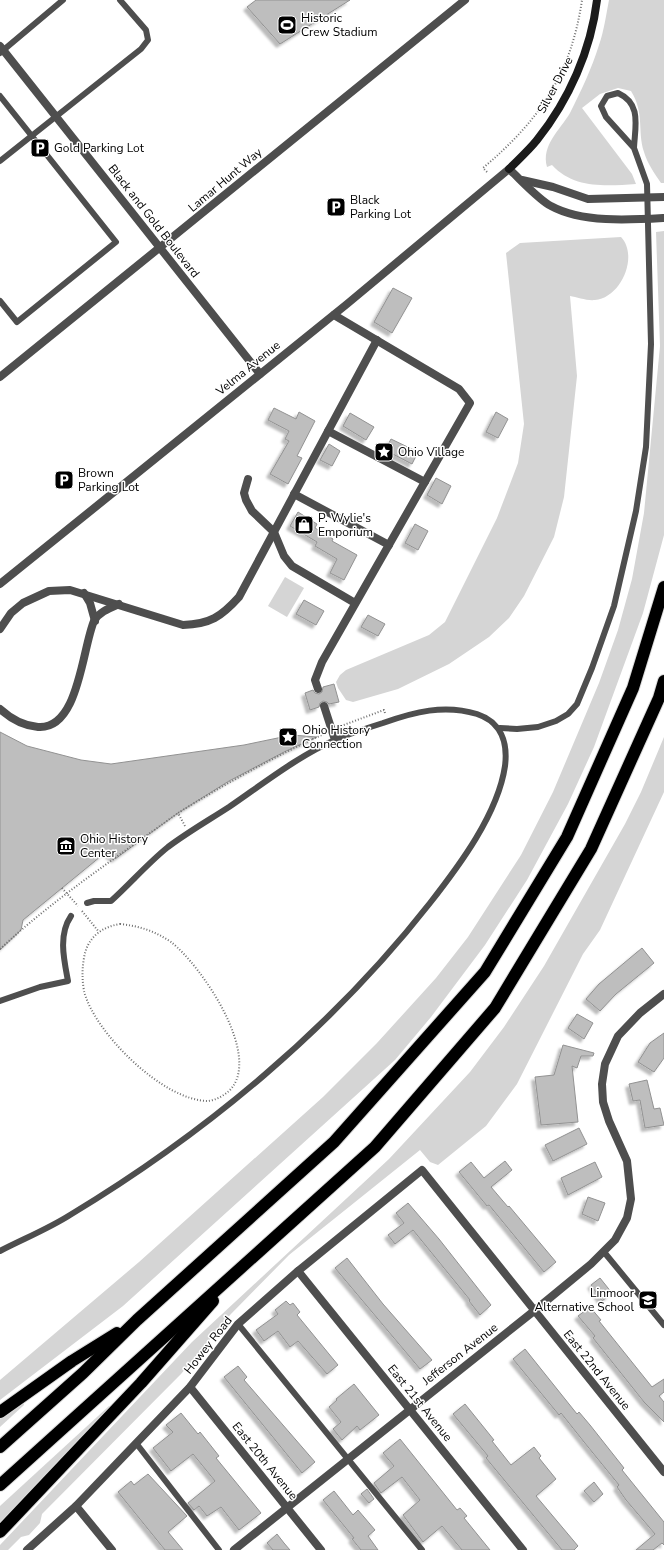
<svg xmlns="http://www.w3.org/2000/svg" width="664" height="1550" font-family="'Nunito Sans',sans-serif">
<defs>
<filter id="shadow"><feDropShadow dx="-3.5" dy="3.5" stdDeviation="1" flood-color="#0004"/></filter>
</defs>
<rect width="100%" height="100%" fill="#fff"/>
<g fill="#d5d5d5">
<path d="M609,0H664V183H661C655,174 647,163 644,152C637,130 645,114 631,91L618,88L600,94L582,108L632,174L636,184C606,186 574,189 552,165L547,167C541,145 560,130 570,113C581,91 592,68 599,45C604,31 606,15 609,0Z"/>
<polygon points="664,231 664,535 643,613 594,747 568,804 527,880 485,945 431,1017 395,1060 123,1306 0,1400 0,1380 139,1262 323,1097 377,1043 436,978 468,937 521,855 553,792 599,683 618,630 632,579 644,513 660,346 656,232"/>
<path d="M621,237C639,256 621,298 595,300C587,301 577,297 570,296L577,376L564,497L554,537L524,596L509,618L489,637L449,664L398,689L353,702L346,700L338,688L336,682L340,675L346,670L429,635L445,622L497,518L518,463L524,424L506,253L520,243Z"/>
<polygon points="285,577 304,588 287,617 268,606"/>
<polygon points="664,737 664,792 600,930 583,954 517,1084 486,1126 438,1165 430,1162 420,1150 289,1255 230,1315 181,1374 42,1514 40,1523 29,1535 21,1537 8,1550 0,1550 0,1545 192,1342 389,1159 470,1072 504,1027 544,966 625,824 641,792"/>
<polygon points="23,1402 24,1405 0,1427 0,1419"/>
<polygon points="109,1406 110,1407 0,1523 0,1506"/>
</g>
<g fill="#bebebe" stroke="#929292" filter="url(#shadow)">
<polygon points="256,0 350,0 280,44 247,7"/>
<polygon points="393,288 412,298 392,333 374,322"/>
<polygon points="274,408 296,419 299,412 315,421 297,456 302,458 288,484 270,474 289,441 285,439 289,431 268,420"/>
<polygon points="496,412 508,419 498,438 486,432"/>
<polygon points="350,413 374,427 366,440 343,426"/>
<polygon points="391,439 418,452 412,464 385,450"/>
<polygon points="329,444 340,451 332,466 320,460"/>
<polygon points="436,478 451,486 442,504 427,495"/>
<polygon points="298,512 317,524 315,528 333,539 332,541 357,555 344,580 330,573 337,559 315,546 317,542 290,526"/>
<polygon points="415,524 428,531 418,550 405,543"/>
<polygon points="304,600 324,611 316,625 296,614"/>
<polygon points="368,615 385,624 378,636 361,627"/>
<polygon points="334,684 339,702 329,704 327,702 323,701 320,703 319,707 310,710 305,693 313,690 315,693 319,694 322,692 323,687"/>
<polygon points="0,732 27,746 81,760 111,764 244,745 292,735 317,737 286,751 229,781 178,813 115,859 106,852 23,920 21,930 0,950"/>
<polygon points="642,948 654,963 616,994 600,1011 586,999 599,984"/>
<polygon points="577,1014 593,1023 584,1039 568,1028"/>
<polygon points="664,1033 664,1058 654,1072 638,1062 650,1043"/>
<polygon points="563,1045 594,1053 593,1056 581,1056 577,1068 572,1066 578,1122 541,1125 535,1077 554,1075"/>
<polygon points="647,1080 654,1109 660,1108 664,1125 645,1128 640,1100 633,1101 629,1084"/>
<polygon points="579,1128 587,1144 553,1161 545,1145"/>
<polygon points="505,1161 512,1170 491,1187 508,1207 509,1206 556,1262 544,1272 489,1205 487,1206 459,1172 471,1162 484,1178"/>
<polygon points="595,1162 602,1177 568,1195 561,1178"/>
<polygon points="588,1197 605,1203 598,1221 582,1214"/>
<polygon points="408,1203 439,1239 491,1305 480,1315 469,1301 470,1300 413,1230 395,1244 388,1235 404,1223 396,1213"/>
<polygon points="347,1258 383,1304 432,1360 420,1369 335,1268"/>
<polygon points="600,1278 612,1293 602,1301 591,1285"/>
<polygon points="286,1301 290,1305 293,1303 300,1312 297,1315 338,1365 327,1374 298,1341 290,1347 278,1331 264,1341 256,1330 278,1314 275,1310"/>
<polygon points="590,1307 601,1320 599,1321 652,1387 664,1379 664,1392 659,1396 664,1402 664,1422 644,1402 593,1338 595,1336 578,1316"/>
<polygon points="525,1349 577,1414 579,1412 590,1425 624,1468 622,1470 664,1522 664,1545 662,1543 653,1550 636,1550 655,1534 626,1500 617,1487 619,1485 584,1442 561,1413 559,1415 513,1359"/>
<polygon points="238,1366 247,1377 244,1380 315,1462 302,1473 224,1377"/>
<polygon points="354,1384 379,1415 360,1430 357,1426 342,1440 333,1429 341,1422 329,1407 337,1400 336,1399"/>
<polygon points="465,1404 494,1440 492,1441 511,1465 534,1447 541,1456 539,1458 556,1479 536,1496 578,1546 574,1550 562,1550 486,1458 488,1456 453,1414"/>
<polygon points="181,1413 198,1434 200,1432 219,1456 216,1458 261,1513 239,1530 221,1507 207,1516 199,1506 194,1510 188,1503 215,1481 193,1454 171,1471 153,1448 173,1432 166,1425"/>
<polygon points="400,1439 457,1510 460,1508 467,1516 464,1518 490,1550 462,1550 442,1526 423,1542 403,1515 420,1500 402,1477 381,1493 374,1483 394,1466 383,1453"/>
<polygon points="148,1474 187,1516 168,1532 183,1550 165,1550 118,1492 131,1481 134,1485"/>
<polygon points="594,1482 603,1494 594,1502 584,1491"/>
<polygon points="367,1489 374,1499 369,1503 361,1494"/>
<polygon points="334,1491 353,1515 358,1510 375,1530 368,1536 378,1550 361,1550 352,1539 354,1538 323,1500"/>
<polygon points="277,1534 284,1543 290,1550 273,1550 267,1543"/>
</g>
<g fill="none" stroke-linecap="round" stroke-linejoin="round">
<defs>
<g id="highway">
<polyline points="0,1412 72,1361 117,1333"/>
<polyline points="0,1447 83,1373 137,1320 334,1142 485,972 567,837 633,688 664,587"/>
<polyline points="0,1485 375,1147 495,1008 591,849 659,698 664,681"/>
<polyline points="0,1532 141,1383 213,1301"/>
</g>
</defs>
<use href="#highway" stroke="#dbdbdb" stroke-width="14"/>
<g stroke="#707070" stroke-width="2" stroke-dasharray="1 2" stroke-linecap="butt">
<path d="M487,172L483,168C540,120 571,74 582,0"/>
<polyline points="341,726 384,710 385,713"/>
<path d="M185,826L178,813C225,784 273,757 324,734"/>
<polyline points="62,888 78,906"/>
<polyline points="82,911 99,932"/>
<path d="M120,924C139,926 155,931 171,942C201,965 264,1057 229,1091C223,1096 216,1100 208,1101C163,1101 94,1032 84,991C82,979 82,969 84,958C87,938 101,927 120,924Z"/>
<path d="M0,949C55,898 117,857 178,813"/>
</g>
<g stroke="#4e4e4e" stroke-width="6">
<polyline points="0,53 63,0"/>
<polyline points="0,96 116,242 17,322 0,301"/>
<polyline points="0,161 141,49 148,40 146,30 120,0"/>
<path d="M500,728L517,729L538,727L556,721L568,714L577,704L592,668L614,606L636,511L646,447L651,344L647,184L634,148L606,117L601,106L607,96L618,93C642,104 635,126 634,148"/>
<path d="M0,1001L40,987L68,981C64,960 58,935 71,916"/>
<path d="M0,1251C23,1239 48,1229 70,1215C206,1133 332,1028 430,903C459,866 498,814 505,766C508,742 501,722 477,714C444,704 414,712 383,723C367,728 352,733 337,739C298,756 264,783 229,807C209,820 188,832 168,847C148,863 131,883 111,901H94L87,903"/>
<polyline points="604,1252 664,1325"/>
<polyline points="238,1324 422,1550"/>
<polyline points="136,1443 219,1550"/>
</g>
<g stroke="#4e4e4e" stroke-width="8">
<polyline points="0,46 260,374"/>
<polyline points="522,180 553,187 588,199 664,197"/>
<polyline points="0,377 465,0"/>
<polyline points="328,431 425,482"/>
<polyline points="248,479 244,493 246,500 252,511 274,532 284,556 292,566 355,603"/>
<polyline points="294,494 389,545"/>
<path d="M0,584L347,304L509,169C520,179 539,200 551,206C582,223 630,220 664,218"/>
<polyline points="84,593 90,603 95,621"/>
<path d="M0,629L11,613L23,603L49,591L70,590L183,625C210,624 221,617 239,597L377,340"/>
<polyline points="318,689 315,680 322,662 470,403 459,389 334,315"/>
<polyline points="324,706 335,740"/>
<path d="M0,709C11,719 23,726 38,727C79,730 82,649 94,621C99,612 110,608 119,604"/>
<polyline points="298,1271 523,1550"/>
<polyline points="190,1387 321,1550"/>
<polyline points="76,1506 112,1550"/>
<polyline points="27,1550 76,1506 190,1387 238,1324 298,1271 422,1170 664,1472"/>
<polyline points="234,1550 534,1311 591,1264 615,1240 627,1218 631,1199 627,1161 609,1121 603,1102 602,1084 605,1064 618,1036 640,1013 664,994"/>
</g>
<path stroke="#1b1b1b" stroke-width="8" d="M509,169C519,159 529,150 537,140C569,100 591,50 597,0"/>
<use href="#highway" stroke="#000" stroke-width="12"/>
</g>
<defs>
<symbol id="stadium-square" viewBox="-11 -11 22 22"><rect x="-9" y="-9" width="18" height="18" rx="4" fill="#000" stroke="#fff"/><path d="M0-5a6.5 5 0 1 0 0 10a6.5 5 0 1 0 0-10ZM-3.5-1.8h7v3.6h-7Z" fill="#fff"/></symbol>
<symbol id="parking-square" viewBox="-11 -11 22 22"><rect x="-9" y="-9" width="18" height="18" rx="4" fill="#000" stroke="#fff"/><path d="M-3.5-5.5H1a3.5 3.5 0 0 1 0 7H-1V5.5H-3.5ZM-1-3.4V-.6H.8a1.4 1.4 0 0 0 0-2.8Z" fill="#fff"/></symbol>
<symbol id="sight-square" viewBox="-11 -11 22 22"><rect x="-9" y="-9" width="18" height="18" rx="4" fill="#000" stroke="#fff"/><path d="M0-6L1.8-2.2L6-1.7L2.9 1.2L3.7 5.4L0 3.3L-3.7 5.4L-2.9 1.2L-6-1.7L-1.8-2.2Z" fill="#fff"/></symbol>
<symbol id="shop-square" viewBox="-11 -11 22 22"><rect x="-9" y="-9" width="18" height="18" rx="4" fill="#000" stroke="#fff"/><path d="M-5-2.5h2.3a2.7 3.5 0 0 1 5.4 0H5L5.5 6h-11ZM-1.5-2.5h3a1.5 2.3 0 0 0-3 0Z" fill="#fff"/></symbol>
<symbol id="museum-square" viewBox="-11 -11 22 22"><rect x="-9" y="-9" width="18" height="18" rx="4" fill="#000" stroke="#fff"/><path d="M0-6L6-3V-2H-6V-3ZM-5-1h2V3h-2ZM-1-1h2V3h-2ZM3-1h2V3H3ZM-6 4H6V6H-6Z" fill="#fff"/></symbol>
<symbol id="school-square" viewBox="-11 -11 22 22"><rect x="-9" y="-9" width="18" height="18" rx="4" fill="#000" stroke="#fff"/><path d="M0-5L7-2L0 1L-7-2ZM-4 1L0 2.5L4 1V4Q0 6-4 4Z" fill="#fff"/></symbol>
</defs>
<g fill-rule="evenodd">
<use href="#stadium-square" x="276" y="14" width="22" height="22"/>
<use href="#parking-square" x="29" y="137" width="22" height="22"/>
<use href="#parking-square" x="325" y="196" width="22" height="22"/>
<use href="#sight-square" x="373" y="441" width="22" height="22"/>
<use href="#parking-square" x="53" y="469" width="22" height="22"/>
<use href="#shop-square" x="293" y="514" width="22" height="22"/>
<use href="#sight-square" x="277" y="726" width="22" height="22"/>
<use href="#museum-square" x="55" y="835" width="22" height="22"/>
<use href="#school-square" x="637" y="1289" width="22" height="22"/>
</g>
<g text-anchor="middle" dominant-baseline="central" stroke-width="3" stroke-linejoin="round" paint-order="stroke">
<g font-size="12" fill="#000" stroke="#fff" text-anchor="start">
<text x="301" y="18">Historic<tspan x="301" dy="14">Crew Stadium</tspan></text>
<text x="54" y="148">Gold Parking Lot</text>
<text x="350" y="200">Black<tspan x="350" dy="14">Parking Lot</tspan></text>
<text x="398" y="452">Ohio Village</text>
<text x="78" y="473">Brown<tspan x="78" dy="14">Parking Lot</tspan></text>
<text x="318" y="518">P. Wylie's<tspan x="318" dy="14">Emporium</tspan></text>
<text x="302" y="730">Ohio History<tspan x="302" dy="14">Connection</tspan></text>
<text x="80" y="839">Ohio History<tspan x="80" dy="14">Center</tspan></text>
<text x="634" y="1293" text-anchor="end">Linmoor<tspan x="634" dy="14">Alternative School</tspan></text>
</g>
<g font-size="12" fill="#000" stroke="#fff">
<text transform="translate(555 85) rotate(-62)">Silver Drive</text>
<text transform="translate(225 180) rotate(-40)">Lamar Hunt Way</text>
<text transform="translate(154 221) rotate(52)">Black and Gold Boulevard</text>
<text transform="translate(248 368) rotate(-39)">Velma Avenue</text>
<text transform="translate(208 1345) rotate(-52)">Howey Road</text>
<text transform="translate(460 1354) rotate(-38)">Jefferson Avenue</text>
<text transform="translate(597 1370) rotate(51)">East 22nd Avenue</text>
<text transform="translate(420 1403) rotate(51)">East 21st Avenue</text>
<text transform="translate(265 1461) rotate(51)">East 20th Avenue</text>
</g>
</g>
</svg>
